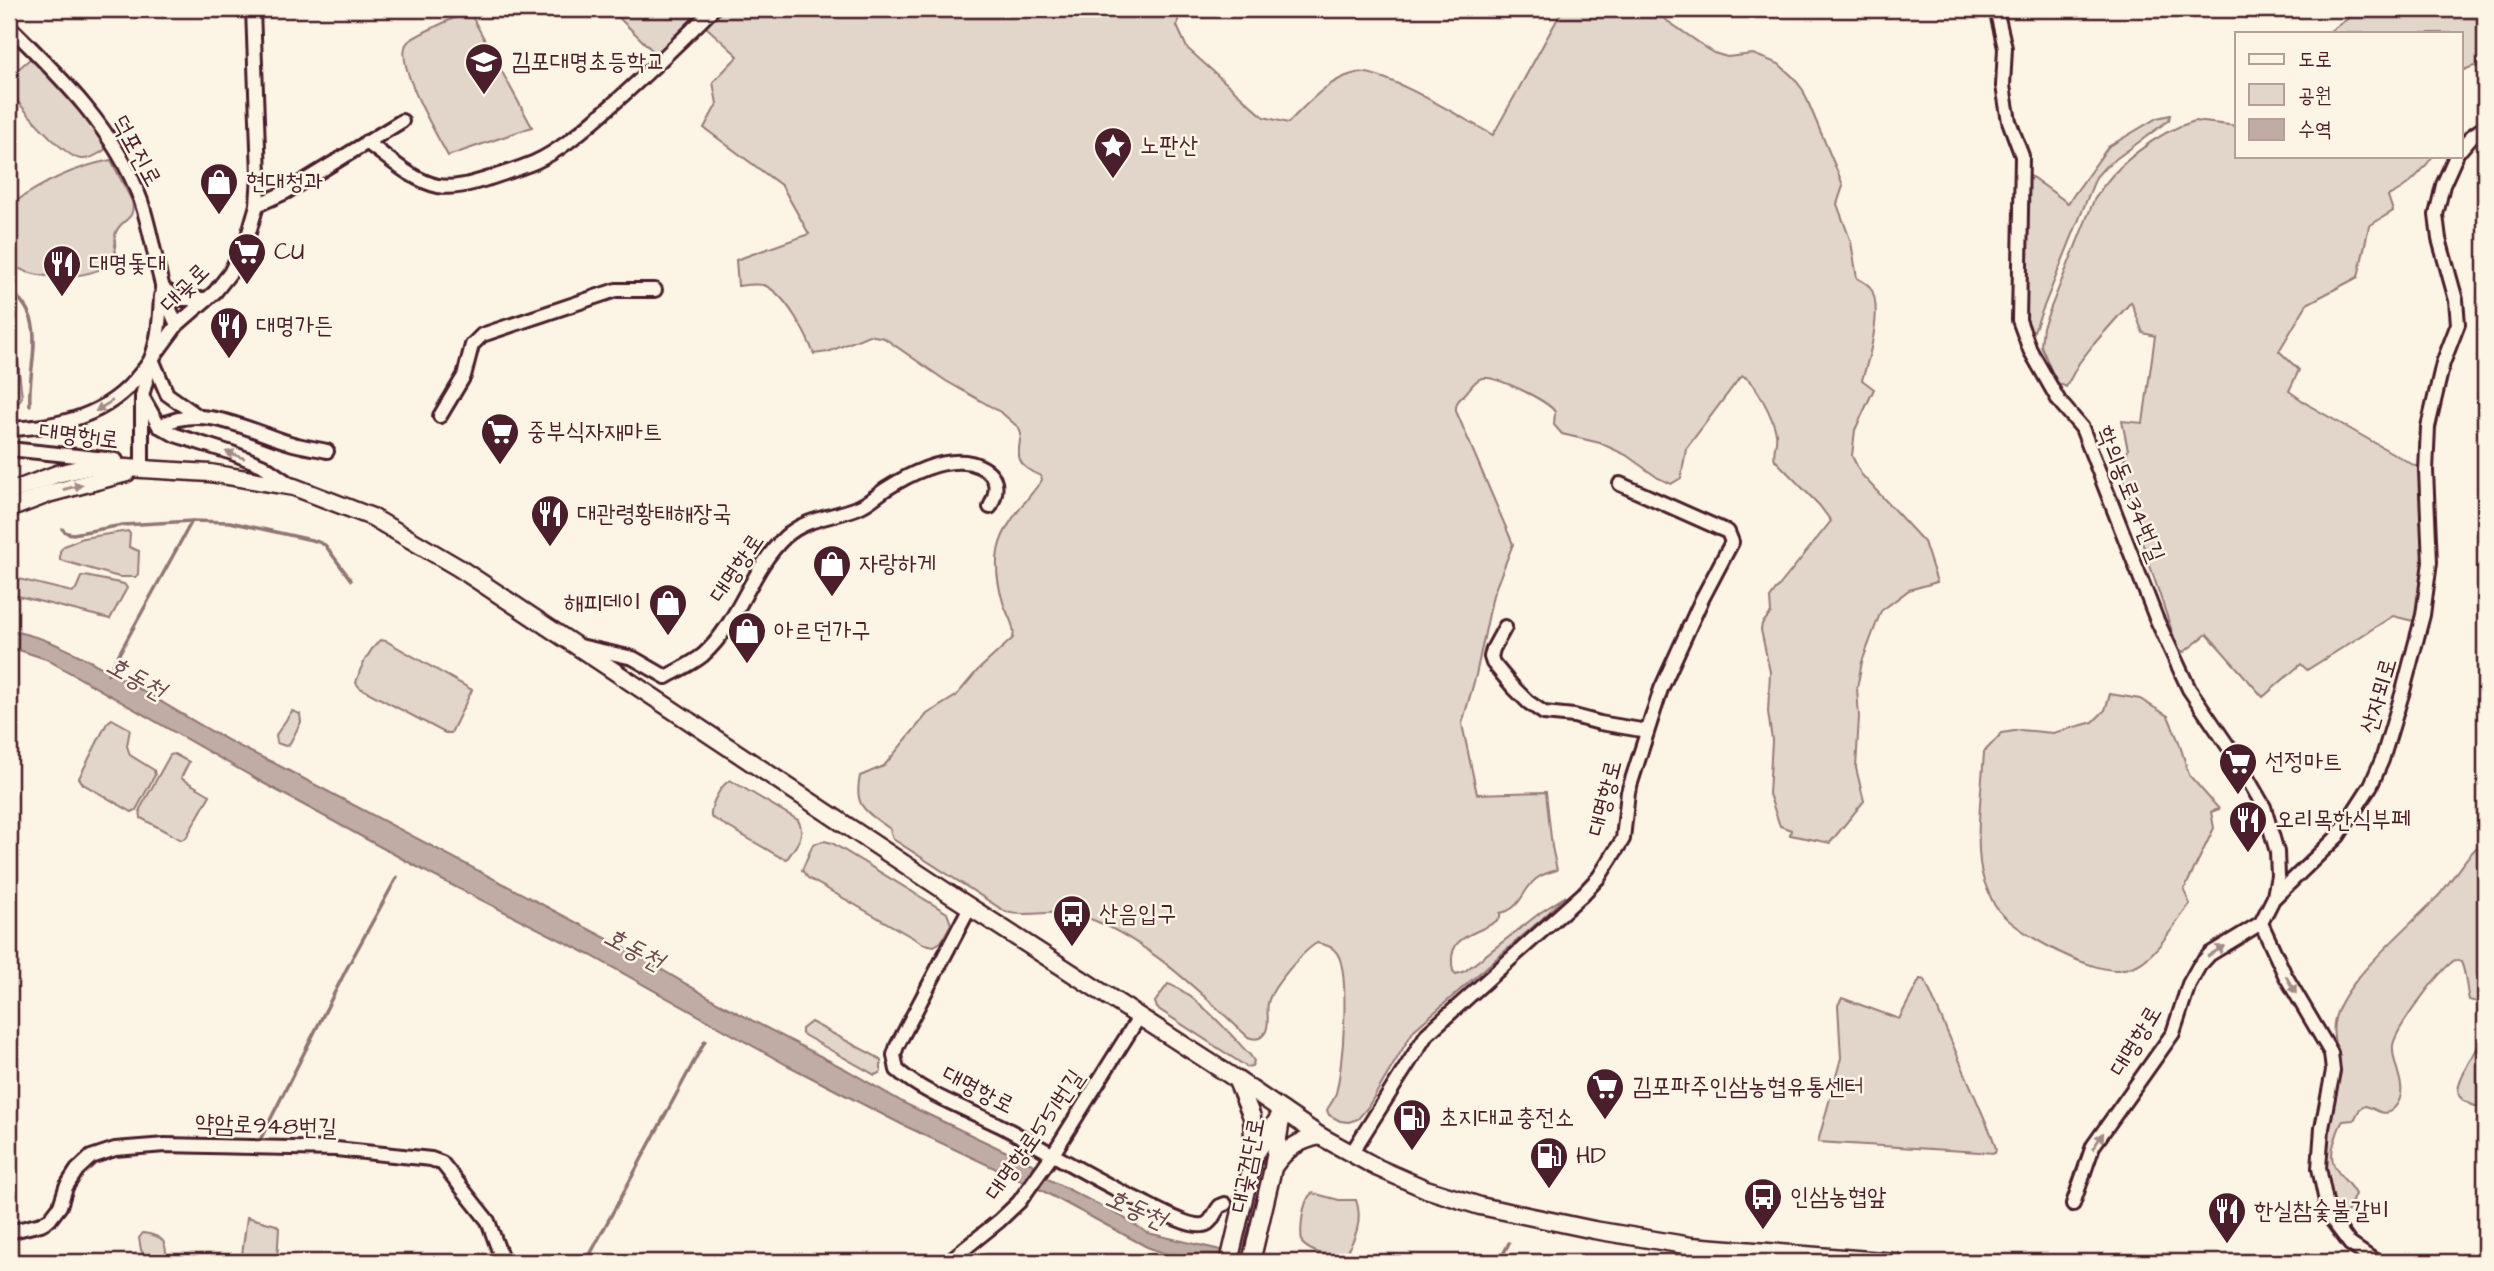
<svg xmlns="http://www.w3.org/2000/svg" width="2494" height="1271" font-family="'Architects Daughter','Poor Story',sans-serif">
<rect width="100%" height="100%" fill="#fcf5e5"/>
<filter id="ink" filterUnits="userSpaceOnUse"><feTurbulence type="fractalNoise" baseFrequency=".0143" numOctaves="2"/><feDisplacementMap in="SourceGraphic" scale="14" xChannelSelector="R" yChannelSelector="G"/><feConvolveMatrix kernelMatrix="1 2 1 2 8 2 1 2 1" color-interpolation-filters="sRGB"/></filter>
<g filter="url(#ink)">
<g fill="#e2d5ca" stroke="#967a7a" stroke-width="2">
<polygon points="610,9 705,9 658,56"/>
<path d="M721,9H1180L1177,26L1187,48L1264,117L1288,123C1309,102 1327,80 1356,73C1379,66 1469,122 1493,135L1563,9H1650L1714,53L1727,57L1753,54L1779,64L1793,77L1803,90L1841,180L1843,186L1837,204L1851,242L1857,278C1862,281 1867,283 1870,287C1884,307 1869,359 1862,380L1874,389L1855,430L1852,456L1861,474L1924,542L1937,582L1909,590L1881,611L1862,662L1857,688L1859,717L1856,768L1864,801L1830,843L1790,835L1791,830L1780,826L1769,794L1772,740L1768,712L1770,672L1761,630L1762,624L1771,613L1770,598L1775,591L1831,521L1819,505L1775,460C1772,451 1778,443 1776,433C1773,418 1756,382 1743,376L1738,380L1686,449L1681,478L1671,484L1658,478L1626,455L1600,443L1562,434L1554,425L1555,412C1549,401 1495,375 1482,378C1475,380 1470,388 1466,393C1460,399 1455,402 1456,411L1513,544L1493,595L1476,675L1462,724L1477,794L1546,792L1552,847L1557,870C1550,872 1542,874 1536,879C1522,890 1521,910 1500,913V918C1481,936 1445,931 1453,971L1456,974L1465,971L1541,912L1566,896L1542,919L1414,1030L1368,1107L1358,1119L1349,1122L1340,1121L1329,1115L1327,1110C1329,1105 1333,1102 1335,1096C1343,1074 1351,968 1336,952C1332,946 1323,944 1317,943C1303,951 1271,988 1268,1003C1266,1012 1270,1022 1266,1031C1262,1039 1255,1040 1248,1037C1201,993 1139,931 1075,914C1053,909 1029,918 1006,912L893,839L890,829C867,812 853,808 860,776L884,766L927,714L956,696L977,671L1013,638C1016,626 1006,613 1003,602C985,542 1008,525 1042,480L1041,476C1016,466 1017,459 1021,434L1019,428L1002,413L946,381L884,338L869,335L828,352L814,354C806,334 787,296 766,286C759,283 746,285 738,286L736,260L809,234L782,186L704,128L717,104L713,82L738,56L706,27Z"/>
<polygon points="2362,9 2485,9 2485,79 2482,68 2474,66 2461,71 2461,33 2327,33"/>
<path d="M469,11L532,127L448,156C437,135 393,62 407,43C413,35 458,17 469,11Z"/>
<path d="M31,58C53,76 98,123 106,149C99,154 89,160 81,159C65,158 20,106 11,92C8,87 9,82 10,76Z"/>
<polygon points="2170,115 2169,120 2105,167 2096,177 2034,331 2029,327 2024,317 2025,172 2068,203 2108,147 2157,118"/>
<path d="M2195,121L2237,126V156H2433C2420,174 2408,187 2388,196L2393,211L2369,226L2358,277L2307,304L2279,351L2299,370L2289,391L2310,406L2417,467L2421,466L2427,571L2417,622L2393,616L2307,670L2301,664L2263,697L2207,634L2184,652L2178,649L2141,539V529L2120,468L2128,450L2122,421L2143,423L2155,336L2143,333L2131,302L2093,345L2079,363L2066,387L2056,382L2041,346L2043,327L2094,200C2114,166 2156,132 2195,121Z"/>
<path d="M111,160L132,201C136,221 122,218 116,232C112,243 120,251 111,262C97,280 17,284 9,257C6,247 13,240 14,231C14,222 11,214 12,204C43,182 74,167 111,160Z"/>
<polygon points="9,361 18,362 22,397 18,403 9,404"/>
<polygon points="128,531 130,534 129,547 139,551 138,574 136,577 119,577 60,560 60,551 64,546 83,538"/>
<polygon points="85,576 124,584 127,588 110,619 10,594 11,589 19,579 72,592 76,589 81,577"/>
<path d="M380,640L386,641L472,690L451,733H445L360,688L356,683C360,667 369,651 380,640Z"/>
<path d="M2110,694L2140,699L2168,716L2179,742L2189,775L2219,809L2211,812L2214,828L2184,890L2190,904C2177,921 2156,956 2137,965C2132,967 2122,970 2116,970C2085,970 2013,932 1995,906C1991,899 1987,889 1984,881C1973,849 1982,788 1984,752L2002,733L2020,730L2053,733L2093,722L2105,710Z"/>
<polygon points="292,711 300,714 301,722 289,745 285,746 277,743 276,735"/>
<polygon points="112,719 130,729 127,746 130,755 154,770 155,775 136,810 132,812 83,784 79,778 107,723"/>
<polygon points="174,754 189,762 181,778 210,795 186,838 181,840 141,818 140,809 170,755"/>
<path d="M730,780L798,820C807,835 795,847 787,859L780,857L711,817C710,805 720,786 730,780Z"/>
<path d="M2485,840V1004L2469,1000C2466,988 2466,972 2461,962C2455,960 2455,959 2451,963C2438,973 2394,1031 2393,1046C2391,1067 2412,1089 2394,1108C2384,1119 2376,1108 2365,1106L2360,1109L2354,1120L2343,1121C2338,1128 2337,1135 2334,1143C2326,1170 2344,1174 2355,1194L2348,1211L2339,1219L2333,1212L2323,1157L2338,1071C2339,1053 2330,1035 2335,1018C2346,977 2411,926 2440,894C2455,876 2466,855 2485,840Z"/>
<polygon points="824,841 832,843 947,913 951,924 941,942 934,946 924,944 808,878 802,870 813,844"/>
<polygon points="1920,979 1925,980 1992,1136 1996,1149 1995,1153 1818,1142 1841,1058 1838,1005 1842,998 1899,1019"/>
<path d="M1168,984C1194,992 1231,1035 1250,1055L1254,1061L1252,1066L1247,1067L1157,1008L1155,1002Z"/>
<polygon points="811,1022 877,1057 881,1061 881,1072 875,1075 802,1034 802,1029"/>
<path d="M2485,1036V1109C2477,1107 2465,1103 2460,1097C2451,1086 2478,1047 2485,1036Z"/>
<path d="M1312,1193L1339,1200H1356C1363,1219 1356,1241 1343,1256C1331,1258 1310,1252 1302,1243C1300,1230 1302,1201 1312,1193Z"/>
<polygon points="247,1217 276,1225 279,1228 277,1262 241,1262"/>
<path d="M143,1233C165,1236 166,1241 167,1262H149L141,1250L139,1238Z"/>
</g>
<path fill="#c0aca5" stroke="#917474" stroke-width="2" d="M9,631C43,635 73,652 103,668C160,699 213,736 272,762L623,947L719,1003L845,1069L906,1104L1032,1164L1048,1179L1121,1216L1148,1233L1272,1262C1229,1262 1187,1264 1147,1247L1041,1190L903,1125L787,1065L592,956L434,876L265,784L46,659L19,650L9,649Z"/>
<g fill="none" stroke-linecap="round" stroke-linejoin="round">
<g stroke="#917474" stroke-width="3.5">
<path d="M9,290C51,320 27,362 30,405"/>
<polyline points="62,529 67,533 73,534 123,525 192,521"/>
<polyline points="108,674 192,521 230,522 316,541 325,545 351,580"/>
<polyline points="261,1138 347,968 397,877"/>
<polyline points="586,1262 705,1041"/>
<polyline points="1499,1262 1509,1243"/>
</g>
<defs>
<g id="minor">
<polyline points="1996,9 2005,48 2003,86 2009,121 2022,156 2019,320 2030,350 2059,401 2082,428 2156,618 2189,689 2234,755 2264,807 2277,852 2278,876 2274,896"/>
<path d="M9,26C61,77 116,131 141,201C155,242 157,285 177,325"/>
<path d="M366,142C388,157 411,180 438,186C456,189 473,183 490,178C505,173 521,168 535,162C561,150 583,130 604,112C642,79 677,45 713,9"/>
<polyline points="2461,149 2472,136 2485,127"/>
<polyline points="257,205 286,192 402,121"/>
<polyline points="162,288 180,299 207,299"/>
<polyline points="152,359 167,394 198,416"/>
<polyline points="143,398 159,426 175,435 232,453 262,465 291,485"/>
<polyline points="440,416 464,376 472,345 482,335 616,290 655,290"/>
<path d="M159,426C204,403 247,430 290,443C302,447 315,448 327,451"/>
<path d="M9,429C59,427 108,416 140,374C145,368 150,363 152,356C159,337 160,316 161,296"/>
<polyline points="9,449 116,460"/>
<polyline points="137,467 142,469 142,396 152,359 177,325 215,292 230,273 248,236 257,205 259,175 253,9"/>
<polyline points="1505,627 1493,649 1491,657 1493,663 1513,687 1528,702 1544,713 1574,716 1600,723 1647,731"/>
<path d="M580,646L633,658L666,677C678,670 692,664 703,655C739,623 750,570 785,537C807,517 833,518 859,507C869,503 877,495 886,489C908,475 943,457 971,463C996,470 1001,485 990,507"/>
<path d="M970,907L897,1046L894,1055L897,1070C926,1095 967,1109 1001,1126C1047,1150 1091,1178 1138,1200C1153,1207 1188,1228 1203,1225C1212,1224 1214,1212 1220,1206L1225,1204"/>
<polyline points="1351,1154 1427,1034 1583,894 1599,877 1623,839 1628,792 1661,689 1702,599 1732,542 1728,532 1620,484"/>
<polyline points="2073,1204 2093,1146 2173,1033 2189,984 2199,966 2210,954 2261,923"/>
<polyline points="9,1232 41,1224 50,1219 60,1206 66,1187 77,1170 91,1157 115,1149 165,1145 336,1149 431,1159 442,1163 488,1221 503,1262"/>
<polyline points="948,1262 999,1221 1019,1202 1053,1154 1139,1017"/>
<polyline points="2376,1262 2350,1244 2329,1216 2319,1168 2322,1128 2333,1071 2331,1053 2285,975 2261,923 2273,899 2338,836 2371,785 2382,760 2403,691 2423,615 2430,562 2426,471 2428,427 2443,363 2458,324 2456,300 2439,239 2436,215 2443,185 2456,156"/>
</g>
<g id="major">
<polyline points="9,492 57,474 92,466 210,473 294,487 372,517 459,568 945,891 1236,1079 1320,1136 1378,1168 1426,1189 1480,1206 1594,1230 1691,1246 1895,1262"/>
<polyline points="9,509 51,493 127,473"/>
<polyline points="1237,1081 1252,1117 1254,1156"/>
<path d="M1274,1166C1287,1148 1298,1141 1320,1136"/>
<polyline points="1229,1262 1254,1156 1283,1111"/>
<polyline points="1251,1262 1273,1168 1281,1120"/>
</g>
</defs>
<use href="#minor" stroke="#4a1f2b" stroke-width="18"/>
<use href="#major" stroke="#4a1f2b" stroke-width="21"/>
<use href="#minor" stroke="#fcf5e5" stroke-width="12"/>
<use href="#major" stroke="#fcf5e5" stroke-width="16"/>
</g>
<defs><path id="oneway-solid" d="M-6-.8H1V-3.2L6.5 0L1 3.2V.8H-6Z" transform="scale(1.75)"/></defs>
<g fill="#a38a88">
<use href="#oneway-solid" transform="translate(104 406) rotate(148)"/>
<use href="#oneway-solid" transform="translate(235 455) rotate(-160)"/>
<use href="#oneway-solid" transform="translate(73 487) rotate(-15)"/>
<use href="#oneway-solid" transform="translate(2216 951) rotate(-32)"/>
<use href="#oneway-solid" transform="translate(2291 985) rotate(60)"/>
<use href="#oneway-solid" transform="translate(2098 1141) rotate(-57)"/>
</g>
</g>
<defs>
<symbol id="school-pin" viewBox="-11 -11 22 30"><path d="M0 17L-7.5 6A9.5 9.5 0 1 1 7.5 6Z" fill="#4a1f2b" stroke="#fcf5e5"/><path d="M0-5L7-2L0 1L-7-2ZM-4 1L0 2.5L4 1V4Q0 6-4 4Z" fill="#fff"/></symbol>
<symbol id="sight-pin" viewBox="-11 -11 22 30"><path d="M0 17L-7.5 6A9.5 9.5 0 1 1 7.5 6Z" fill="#4a1f2b" stroke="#fcf5e5"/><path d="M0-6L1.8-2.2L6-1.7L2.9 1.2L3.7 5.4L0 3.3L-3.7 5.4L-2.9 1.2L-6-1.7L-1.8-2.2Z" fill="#fff"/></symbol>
<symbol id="shop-pin" viewBox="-11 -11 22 30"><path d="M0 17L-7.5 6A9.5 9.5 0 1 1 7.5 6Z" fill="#4a1f2b" stroke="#fcf5e5"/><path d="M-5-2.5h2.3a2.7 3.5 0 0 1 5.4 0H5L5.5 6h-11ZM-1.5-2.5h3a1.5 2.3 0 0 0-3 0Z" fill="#fff"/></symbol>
<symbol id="supermarket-pin" viewBox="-11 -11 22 30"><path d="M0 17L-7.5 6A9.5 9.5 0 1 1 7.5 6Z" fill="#4a1f2b" stroke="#fcf5e5"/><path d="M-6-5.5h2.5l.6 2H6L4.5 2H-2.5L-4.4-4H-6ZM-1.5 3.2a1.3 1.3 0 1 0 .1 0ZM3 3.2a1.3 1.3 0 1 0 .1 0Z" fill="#fff"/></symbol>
<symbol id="restaurant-pin" viewBox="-11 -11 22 30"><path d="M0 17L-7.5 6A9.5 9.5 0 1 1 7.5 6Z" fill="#4a1f2b" stroke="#fcf5e5"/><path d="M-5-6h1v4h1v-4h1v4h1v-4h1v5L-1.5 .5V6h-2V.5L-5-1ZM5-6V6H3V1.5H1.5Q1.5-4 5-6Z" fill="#fff"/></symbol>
<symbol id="bus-pin" viewBox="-11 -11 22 30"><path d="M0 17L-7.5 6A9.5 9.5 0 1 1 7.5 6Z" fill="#4a1f2b" stroke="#fcf5e5"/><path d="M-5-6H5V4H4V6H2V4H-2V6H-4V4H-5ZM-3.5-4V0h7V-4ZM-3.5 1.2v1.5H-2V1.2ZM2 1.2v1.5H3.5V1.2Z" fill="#fff"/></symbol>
<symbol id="fuel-pin" viewBox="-11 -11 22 30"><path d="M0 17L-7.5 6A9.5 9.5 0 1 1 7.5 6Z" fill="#4a1f2b" stroke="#fcf5e5"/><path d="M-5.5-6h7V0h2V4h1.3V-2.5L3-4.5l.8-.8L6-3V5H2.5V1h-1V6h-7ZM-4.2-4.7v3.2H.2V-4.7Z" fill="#fff"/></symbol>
</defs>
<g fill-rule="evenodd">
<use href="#school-pin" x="462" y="40" width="44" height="60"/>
<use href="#sight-pin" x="1091" y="124" width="44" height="60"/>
<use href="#shop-pin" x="197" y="160" width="44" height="60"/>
<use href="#supermarket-pin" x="225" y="230" width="44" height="60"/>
<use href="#restaurant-pin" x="40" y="242" width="44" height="60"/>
<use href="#restaurant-pin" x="207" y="304" width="44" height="60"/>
<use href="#supermarket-pin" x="478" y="410" width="44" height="60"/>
<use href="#restaurant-pin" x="528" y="492" width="44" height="60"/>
<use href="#shop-pin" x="810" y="542" width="44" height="60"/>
<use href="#shop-pin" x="646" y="581" width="44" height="60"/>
<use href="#shop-pin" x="725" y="609" width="44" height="60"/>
<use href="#supermarket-pin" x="2216" y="740" width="44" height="60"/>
<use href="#restaurant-pin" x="2226" y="798" width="44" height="60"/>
<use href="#bus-pin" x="1050" y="892" width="44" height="60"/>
<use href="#supermarket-pin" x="1583" y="1065" width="44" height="60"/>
<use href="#fuel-pin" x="1390" y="1096" width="44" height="60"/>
<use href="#fuel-pin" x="1527" y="1134" width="44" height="60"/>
<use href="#bus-pin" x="1741" y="1175" width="44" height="60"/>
<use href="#restaurant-pin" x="2205" y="1189" width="44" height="60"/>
</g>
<g text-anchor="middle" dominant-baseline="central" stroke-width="5" stroke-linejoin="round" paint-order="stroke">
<g font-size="24" fill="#4a1f2b" stroke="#fcf5e5" text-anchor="start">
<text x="511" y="62">김포대명초등학교</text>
<text x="1140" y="146">노판산</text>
<text x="246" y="182">현대청과</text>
<text x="274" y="252">CU</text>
<text x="89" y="264">대명돛대</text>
<text x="256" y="326">대명가든</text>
<text x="527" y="432">중부식자재마트</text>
<text x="577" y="514">대관령황태해장국</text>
<text x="859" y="564">자랑하게</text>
<text x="641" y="603" text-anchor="end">해피데이</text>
<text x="774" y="631">아르던가구</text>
<text x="2265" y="762">선정마트</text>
<text x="2275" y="820">오리목한식부페</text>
<text x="1099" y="914">산음입구</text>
<text x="1632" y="1087">김포파주인삼농협유통센터</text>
<text x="1439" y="1118">초지대교충전소</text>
<text x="1576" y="1156">HD</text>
<text x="1790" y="1197">인삼농협앞</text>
<text x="2254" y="1211">한실참숯불갈비</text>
</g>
<g font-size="24" fill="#4a1f2b" stroke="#fcf5e5">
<text transform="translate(136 151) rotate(61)">덕포진로</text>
<text transform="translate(185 288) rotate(-45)">대곶로</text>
<text transform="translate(79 436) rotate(7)">대명항1로</text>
<text transform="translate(2130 494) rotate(68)">학의동로34번길</text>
<text transform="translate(737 568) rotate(-56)">대명항로</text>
<text transform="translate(2379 696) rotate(-74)">산자뫼로</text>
<text transform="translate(1605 798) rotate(-76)">대명항로</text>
<text transform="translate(2136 1041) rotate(-59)">대명항로</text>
<text transform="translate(978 1090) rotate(27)">대명항로</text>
<text transform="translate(266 1126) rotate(2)">약암로948번길</text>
<text transform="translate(1035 1135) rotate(-55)">대명항로551번길</text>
<text transform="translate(1248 1165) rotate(-79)">대곶검단로</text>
</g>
<g font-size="26" font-style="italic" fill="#6d4950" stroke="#fcf5e5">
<text transform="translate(136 678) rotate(29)">호동천</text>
<text transform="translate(634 949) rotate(28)">호동천</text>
<text transform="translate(1136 1209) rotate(24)">호동천</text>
</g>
</g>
<rect width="2494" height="1271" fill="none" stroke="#fcf5e5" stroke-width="35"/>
<rect x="18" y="18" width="2459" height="1236" fill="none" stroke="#4a1f2b" stroke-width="2.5" filter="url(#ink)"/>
<rect x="2235" y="32" width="228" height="126" fill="#fcf5e5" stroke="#b59f9b" stroke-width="2"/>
<rect x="2249" y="54" width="35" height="10" fill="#fcf5e5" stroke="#b59f9b" stroke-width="2"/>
<text x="2298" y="66" font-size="21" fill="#4a1f2b">도로</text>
<rect x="2249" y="84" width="35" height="21" fill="#e2d5ca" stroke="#b59f9b" stroke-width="2"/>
<text x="2298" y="102" font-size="21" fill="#4a1f2b">공원</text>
<rect x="2249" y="119" width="35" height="21" fill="#c0aca5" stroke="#b59f9b" stroke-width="2"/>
<text x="2298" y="136" font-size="21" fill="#4a1f2b">수역</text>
</svg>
